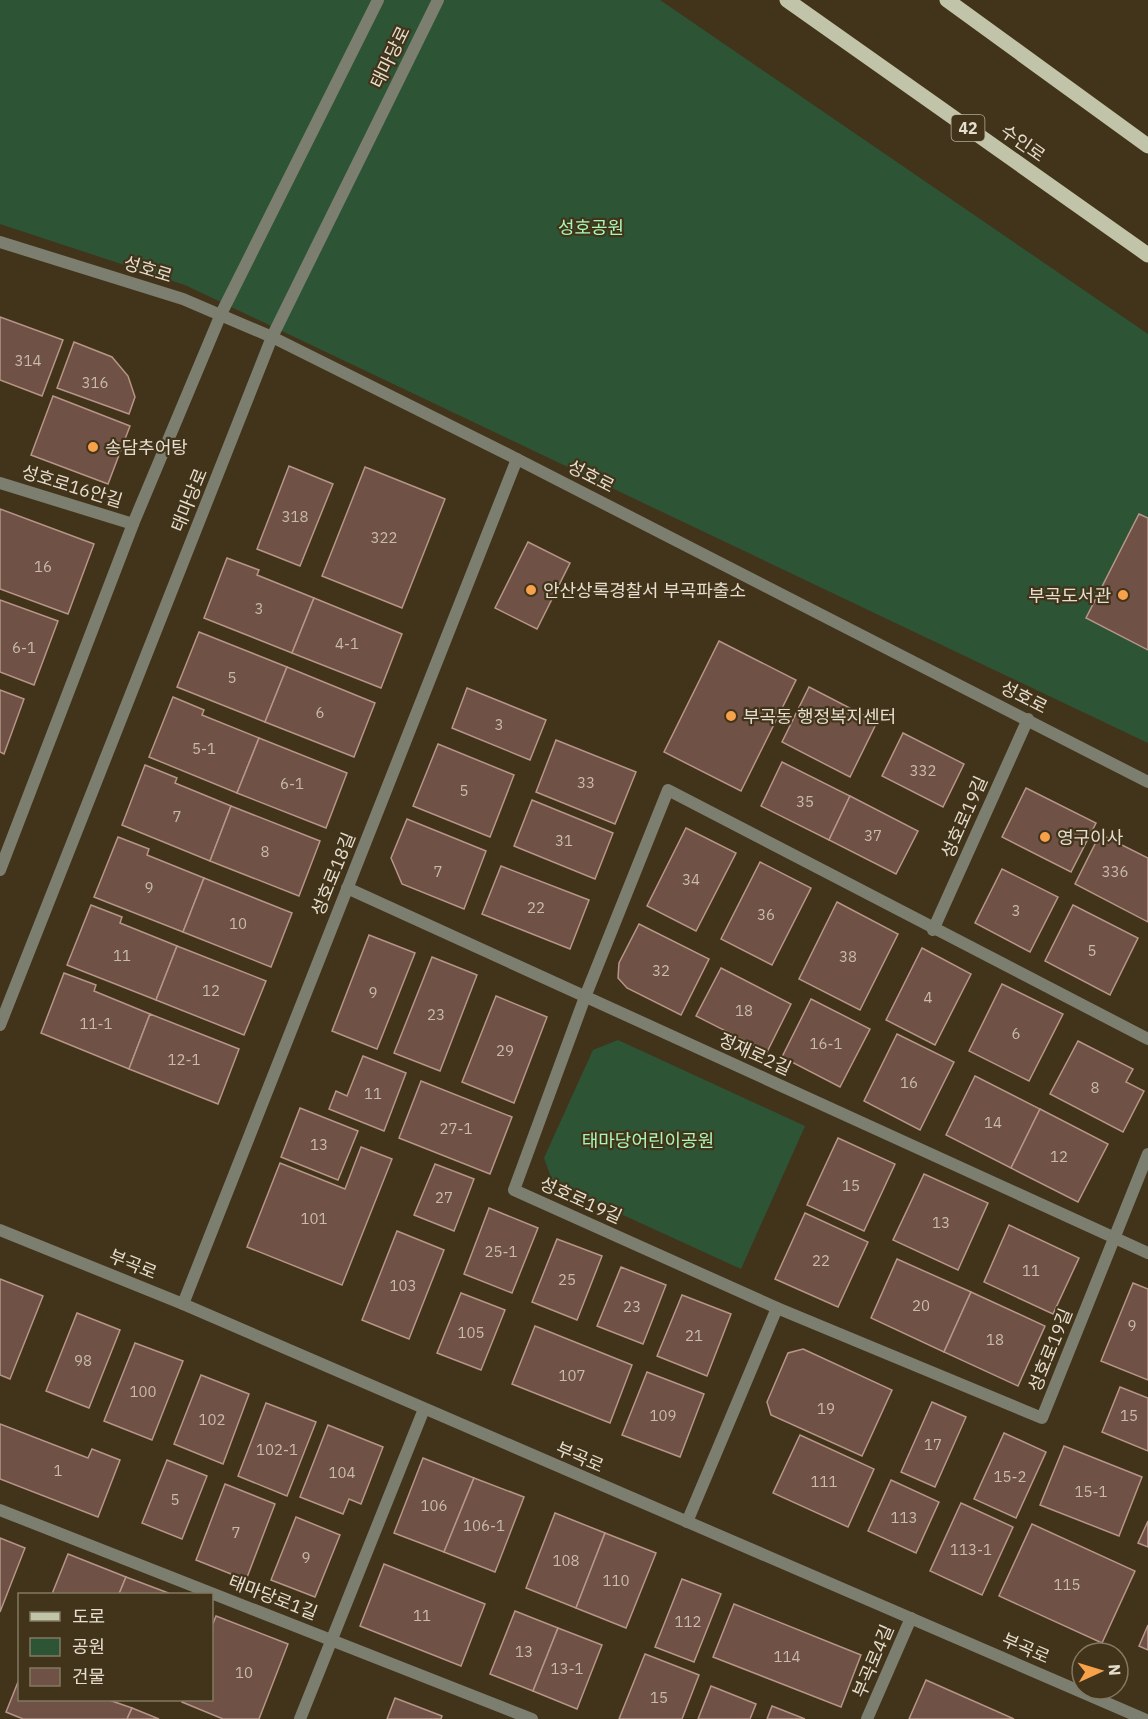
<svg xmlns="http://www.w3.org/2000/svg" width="1148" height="1719" font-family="'IBM Plex Sans','Noto Sans KR',sans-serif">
<rect width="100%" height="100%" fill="#42341a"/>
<g fill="#2e5436">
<polygon points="0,0 660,0 1148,334 1148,743 185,285 0,224"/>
<polygon points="618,1040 805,1126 741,1269 553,1183 544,1158 593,1050"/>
</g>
<g fill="#6f5145" stroke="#b79588" stroke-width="1.5">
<polygon points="0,317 63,340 42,396 0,380"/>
<polygon points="74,342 112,357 128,376 135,397 129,414 57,388"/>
<polygon points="53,396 130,426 108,484 31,455"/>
<polygon points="289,466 333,484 300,566 257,549"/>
<polygon points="365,467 445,499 402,608 322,576"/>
<polygon points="0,509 94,544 68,614 0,589"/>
<polygon points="1139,514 1148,518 1148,650 1086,618"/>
<polygon points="528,542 570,563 537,629 495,608"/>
<polygon points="227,558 259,570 257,575 314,598 292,653 204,618"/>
<polygon points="314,598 402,634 381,688 292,653"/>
<polygon points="0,600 58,621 34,685 0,672"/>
<polygon points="199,632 287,667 265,722 177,687"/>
<polygon points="719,641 796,680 741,791 664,752"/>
<polygon points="287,667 375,703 354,757 265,722"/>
<polygon points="809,687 877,722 850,777 782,742"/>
<polygon points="467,688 546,720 530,760 452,728"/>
<polygon points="0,690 24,699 4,754 0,752"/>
<polygon points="173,697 204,710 202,715 259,738 237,793 149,757"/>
<polygon points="903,733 964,764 943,807 882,776"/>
<polygon points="259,738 347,773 326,828 237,793"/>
<polygon points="556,740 636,772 615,824 536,792"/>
<polygon points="438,744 514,775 490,837 413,806"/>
<polygon points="782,762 850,796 829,840 761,806"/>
<polygon points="145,765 177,778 175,783 231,806 210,861 122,825"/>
<polygon points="1026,788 1096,823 1071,872 1002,837"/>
<polygon points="850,796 918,831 896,874 829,840"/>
<polygon points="532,800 613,833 595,879 514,846"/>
<polygon points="231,806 320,841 299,896 210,861"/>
<polygon points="407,819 486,851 464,909 402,884 391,858"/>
<polygon points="686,828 736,853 696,931 647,906"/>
<polygon points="1100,834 1148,858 1148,922 1075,884"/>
<polygon points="118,837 149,849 147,855 204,878 183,932 94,897"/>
<polygon points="760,862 811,888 772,965 721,939"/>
<polygon points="501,866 589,900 570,949 482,914"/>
<polygon points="1002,869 1058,897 1030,952 975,923"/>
<polygon points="204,878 292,913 271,967 183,932"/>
<polygon points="837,902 898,934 860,1010 799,979"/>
<polygon points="91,905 122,917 120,923 177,946 156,1000 67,965"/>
<polygon points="1073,905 1138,938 1110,995 1045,961"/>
<polygon points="639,924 709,959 681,1015 627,988 618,978 619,963"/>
<polygon points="369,935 415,953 377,1049 332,1031"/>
<polygon points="177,946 266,981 244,1035 156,1000"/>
<polygon points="922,948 971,974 935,1045 886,1020"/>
<polygon points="432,957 477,975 440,1071 394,1053"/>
<polygon points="721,968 791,1004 767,1052 696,1016"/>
<polygon points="64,973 96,985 94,991 150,1014 129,1069 41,1033"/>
<polygon points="1002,984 1063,1014 1029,1081 969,1051"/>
<polygon points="496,996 547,1017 514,1103 462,1082"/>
<polygon points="811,999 870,1029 840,1087 782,1057"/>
<polygon points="150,1014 239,1049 218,1104 129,1069"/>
<polygon points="897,1034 954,1062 920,1130 864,1101"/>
<polygon points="1078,1041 1133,1069 1126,1082 1144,1091 1123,1132 1050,1094"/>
<polygon points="363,1056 406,1073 384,1131 329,1109 336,1091 347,1096"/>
<polygon points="975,1076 1040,1109 1011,1168 946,1135"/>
<polygon points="421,1081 512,1117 490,1174 399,1138"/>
<polygon points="300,1108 358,1131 338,1180 281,1157"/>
<polygon points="1040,1109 1108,1144 1078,1202 1011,1168"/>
<polygon points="838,1138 895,1164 864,1231 807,1205"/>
<polygon points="361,1147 392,1159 342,1285 247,1247 280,1163 345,1189"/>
<polygon points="435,1164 474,1179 454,1231 414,1215"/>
<polygon points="924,1174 988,1203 958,1270 893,1240"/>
<polygon points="489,1208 538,1228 512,1293 464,1274"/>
<polygon points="805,1213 868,1242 838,1307 775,1279"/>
<polygon points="1009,1225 1079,1258 1053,1314 984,1282"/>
<polygon points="397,1231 444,1250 409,1339 362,1320"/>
<polygon points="557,1239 602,1256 577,1320 532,1302"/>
<polygon points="897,1259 971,1292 944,1352 871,1318"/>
<polygon points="621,1267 666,1285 643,1344 597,1326"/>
<polygon points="0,1279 43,1296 10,1379 0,1375"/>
<polygon points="1133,1283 1148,1289 1148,1380 1101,1361"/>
<polygon points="971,1292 1045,1326 1018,1386 944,1352"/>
<polygon points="461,1293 505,1310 481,1370 437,1353"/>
<polygon points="682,1295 731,1314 707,1376 657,1356"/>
<polygon points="77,1313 120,1330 89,1408 46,1391"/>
<polygon points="535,1326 632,1365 610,1423 512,1384"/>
<polygon points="135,1343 183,1361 152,1440 104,1421"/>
<polygon points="803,1349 892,1390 862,1456 771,1415 767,1402 788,1353"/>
<polygon points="647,1372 704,1394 680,1457 622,1435"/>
<polygon points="201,1375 249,1394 223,1464 174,1444"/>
<polygon points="1120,1387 1148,1398 1148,1451 1102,1432"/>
<polygon points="932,1402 966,1417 935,1487 901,1472"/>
<polygon points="266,1403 316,1422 287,1496 238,1476"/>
<polygon points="0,1424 88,1458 92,1449 120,1460 98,1517 0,1479"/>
<polygon points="328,1425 383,1447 361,1504 349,1499 343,1514 300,1497"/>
<polygon points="1004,1433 1046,1452 1016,1518 974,1499"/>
<polygon points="800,1435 874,1469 848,1527 773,1493"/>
<polygon points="1064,1446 1142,1477 1119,1536 1040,1505"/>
<polygon points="423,1458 474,1478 444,1552 394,1533"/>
<polygon points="167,1460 207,1476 182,1539 142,1523"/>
<polygon points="474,1478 524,1497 495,1572 444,1552"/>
<polygon points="891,1480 939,1502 916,1553 868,1531"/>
<polygon points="225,1484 275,1504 246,1580 196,1560"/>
<polygon points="961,1503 1013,1527 982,1595 930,1571"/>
<polygon points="555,1513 605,1533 576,1608 526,1588"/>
<polygon points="296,1517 340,1535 315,1597 271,1580"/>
<polygon points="1148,1521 1148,1547 1138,1543"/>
<polygon points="1032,1524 1135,1571 1102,1643 999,1596"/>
<polygon points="605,1533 656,1553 626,1628 576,1608"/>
<polygon points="0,1538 25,1548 0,1612"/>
<polygon points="68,1554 126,1577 119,1594 52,1594"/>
<polygon points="384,1564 485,1604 461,1666 360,1626"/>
<polygon points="126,1577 171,1594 119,1594"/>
<polygon points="682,1579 721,1594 694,1662 655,1647"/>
<polygon points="734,1604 861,1655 841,1707 713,1657"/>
<polygon points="515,1611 558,1628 533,1691 490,1674"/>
<polygon points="216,1616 288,1644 259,1719 223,1719 182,1702 183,1700 212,1700 212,1626"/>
<polygon points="1148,1625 1148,1650 1139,1646"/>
<polygon points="558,1628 602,1645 577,1709 533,1691"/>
<polygon points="645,1654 699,1675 682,1719 619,1719"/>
<polygon points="20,1677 20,1700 109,1700 132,1708 127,1719 23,1719 6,1712"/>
<polygon points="926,1680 1014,1719 909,1719"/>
<polygon points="711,1686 756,1704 750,1719 698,1719"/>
<polygon points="395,1698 442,1716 441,1719 387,1719"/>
<polygon points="772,1706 805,1719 767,1719"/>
<polygon points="132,1708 159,1719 127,1719"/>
</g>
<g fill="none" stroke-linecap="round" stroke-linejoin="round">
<g stroke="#7c7e70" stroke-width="12">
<polyline points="0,483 133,524"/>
<polyline points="347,888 1148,1253"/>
<polyline points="933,930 1028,719"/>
<polyline points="1148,1039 668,790 585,997 514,1190 777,1308 1042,1418 1148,1154"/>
<polyline points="183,1304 517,459"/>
<polyline points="0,1510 532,1719"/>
<polyline points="687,1522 777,1308"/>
<polyline points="300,1719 424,1409"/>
<polyline points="867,1719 911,1618"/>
</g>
<g stroke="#7c7e70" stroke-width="12">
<polyline points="0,242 183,299 272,337 517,459 1148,782"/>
<polyline points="0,870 133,524 221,314 378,0"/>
<polyline points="0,1025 272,337 438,0"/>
<polyline points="0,1230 183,1304 1144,1719"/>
</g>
<g stroke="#c1c4a8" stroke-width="15">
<polyline points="787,0 1148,255"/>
<polyline points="947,0 1148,146"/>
</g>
</g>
<g fill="#f7a14a" stroke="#42341a" stroke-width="2">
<circle cx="93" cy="447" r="6"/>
<circle cx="531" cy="590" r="6"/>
<circle cx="1123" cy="595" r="6"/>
<circle cx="731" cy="716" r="6"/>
<circle cx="1045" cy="837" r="6"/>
</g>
<g text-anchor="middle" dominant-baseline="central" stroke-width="4.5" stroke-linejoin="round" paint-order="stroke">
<g font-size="15" fill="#c8baac">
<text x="28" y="360">314</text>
<text x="95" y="382">316</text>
<text x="295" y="516">318</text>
<text x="384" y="537">322</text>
<text x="43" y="566">16</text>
<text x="259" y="608">3</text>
<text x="347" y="643">4-1</text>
<text x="24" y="647">6-1</text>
<text x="232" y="677">5</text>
<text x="320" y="712">6</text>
<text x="499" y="724">3</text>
<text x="204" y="748">5-1</text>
<text x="923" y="770">332</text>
<text x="586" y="782">33</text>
<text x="292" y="783">6-1</text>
<text x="464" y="790">5</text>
<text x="805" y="801">35</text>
<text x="177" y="816">7</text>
<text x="873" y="835">37</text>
<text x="564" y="840">31</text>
<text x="265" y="851">8</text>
<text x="438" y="871">7</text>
<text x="1115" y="871">336</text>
<text x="691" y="879">34</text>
<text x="149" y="887">9</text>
<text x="536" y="907">22</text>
<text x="1016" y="910">3</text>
<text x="766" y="914">36</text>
<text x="238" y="923">10</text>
<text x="1092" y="950">5</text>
<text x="122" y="955">11</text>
<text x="848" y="956">38</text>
<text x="661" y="970">32</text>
<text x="211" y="990">12</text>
<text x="373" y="992">9</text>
<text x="928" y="997">4</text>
<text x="744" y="1010">18</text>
<text x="436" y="1014">23</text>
<text x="96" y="1023">11-1</text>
<text x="1016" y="1033">6</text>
<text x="826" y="1043">16-1</text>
<text x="505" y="1050">29</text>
<text x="184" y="1059">12-1</text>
<text x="909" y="1082">16</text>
<text x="1095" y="1087">8</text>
<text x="373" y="1093">11</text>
<text x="993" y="1122">14</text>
<text x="456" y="1128">27-1</text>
<text x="319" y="1144">13</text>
<text x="1059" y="1156">12</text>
<text x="851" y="1185">15</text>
<text x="444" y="1197">27</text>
<text x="314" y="1218">101</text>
<text x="941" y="1222">13</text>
<text x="501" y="1251">25-1</text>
<text x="821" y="1260">22</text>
<text x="1031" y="1270">11</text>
<text x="567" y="1279">25</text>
<text x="403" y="1285">103</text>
<text x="921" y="1305">20</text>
<text x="632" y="1306">23</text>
<text x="1132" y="1325">9</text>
<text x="471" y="1332">105</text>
<text x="694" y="1335">21</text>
<text x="995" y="1339">18</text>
<text x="83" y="1360">98</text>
<text x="572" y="1375">107</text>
<text x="143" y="1391">100</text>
<text x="826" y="1408">19</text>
<text x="663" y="1415">109</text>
<text x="1129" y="1415">15</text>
<text x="212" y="1419">102</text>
<text x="933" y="1444">17</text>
<text x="277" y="1449">102-1</text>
<text x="58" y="1470">1</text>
<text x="342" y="1472">104</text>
<text x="1010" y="1476">15-2</text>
<text x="824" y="1481">111</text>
<text x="1091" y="1491">15-1</text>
<text x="175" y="1499">5</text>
<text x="434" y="1505">106</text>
<text x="904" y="1517">113</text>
<text x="484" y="1525">106-1</text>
<text x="236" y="1532">7</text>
<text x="971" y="1549">113-1</text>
<text x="306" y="1557">9</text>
<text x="566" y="1560">108</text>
<text x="616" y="1580">110</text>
<text x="1067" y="1584">115</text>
<text x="422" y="1615">11</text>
<text x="688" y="1621">112</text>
<text x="524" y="1651">13</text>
<text x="787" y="1656">114</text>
<text x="567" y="1668">13-1</text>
<text x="244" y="1672">10</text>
<text x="659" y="1697">15</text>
</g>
<rect fill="#42341a" stroke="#b4aa98" stroke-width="1.5" x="951.5" y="115" width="33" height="26" rx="4.5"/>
<g font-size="16" font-weight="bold" fill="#e5ddce">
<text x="968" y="128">42</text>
</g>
<g font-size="18" fill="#e5ddce" stroke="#42341a">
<text transform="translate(390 57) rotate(-64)">태마당로</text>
<text transform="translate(1023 143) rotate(35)">수인로</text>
<text transform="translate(148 269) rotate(17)">성호로</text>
<text transform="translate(591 476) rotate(27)">성호로</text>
<text transform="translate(72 486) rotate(17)">성호로16안길</text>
<text transform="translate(189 500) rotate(-68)">태마당로</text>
<text transform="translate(1024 697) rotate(27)">성호로</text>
<text transform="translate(964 817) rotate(-66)">성호로19길</text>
<text transform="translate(333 874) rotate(-68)">성호로18길</text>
<text transform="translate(755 1054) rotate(24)">정재로2길</text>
<text transform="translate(581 1200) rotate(24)">성호로19길</text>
<text transform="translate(133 1264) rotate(22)">부곡로</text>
<text transform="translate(1050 1350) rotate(-68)">성호로19길</text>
<text transform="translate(580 1457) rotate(23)">부곡로</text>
<text transform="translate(273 1597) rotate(21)">태마당로1길</text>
<text transform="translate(1026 1648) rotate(23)">부곡로</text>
<text transform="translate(873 1661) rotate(-67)">부곡로4길</text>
</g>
<g font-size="18" fill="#a7f8b6" stroke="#42341a">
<text x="591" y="227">성호공원</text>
<text x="648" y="1140">태마당어린이공원</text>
</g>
<g font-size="18" fill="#e5ddce" stroke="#42341a" text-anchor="start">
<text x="105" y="447">송담추어탕</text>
<text x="543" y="590">안산상록경찰서 부곡파출소</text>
<text x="1111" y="595" text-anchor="end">부곡도서관</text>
<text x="743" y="716">부곡동 행정복지센터</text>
<text x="1057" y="837">영구이사</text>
</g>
</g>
<rect x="18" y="1593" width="195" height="108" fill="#42341a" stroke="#837862" stroke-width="1.5"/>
<rect x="30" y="1612" width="30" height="9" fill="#c1c4a8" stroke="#837862" stroke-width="1.5"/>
<text x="72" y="1623" font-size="18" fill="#e5ddce">도로</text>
<rect x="30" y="1638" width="30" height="18" fill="#2e5436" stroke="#837862" stroke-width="1.5"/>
<text x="72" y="1653" font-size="18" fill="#e5ddce">공원</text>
<rect x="30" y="1668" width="30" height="18" fill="#6f5145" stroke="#837862" stroke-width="1.5"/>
<text x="72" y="1683" font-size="18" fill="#e5ddce">건물</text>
<g transform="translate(1100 1671) rotate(86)"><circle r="28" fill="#42341a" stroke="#837862" stroke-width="1.5"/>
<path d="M0-4.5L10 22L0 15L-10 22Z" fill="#f7a14a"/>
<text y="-9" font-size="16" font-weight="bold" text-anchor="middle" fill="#e5ddce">N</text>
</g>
</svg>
